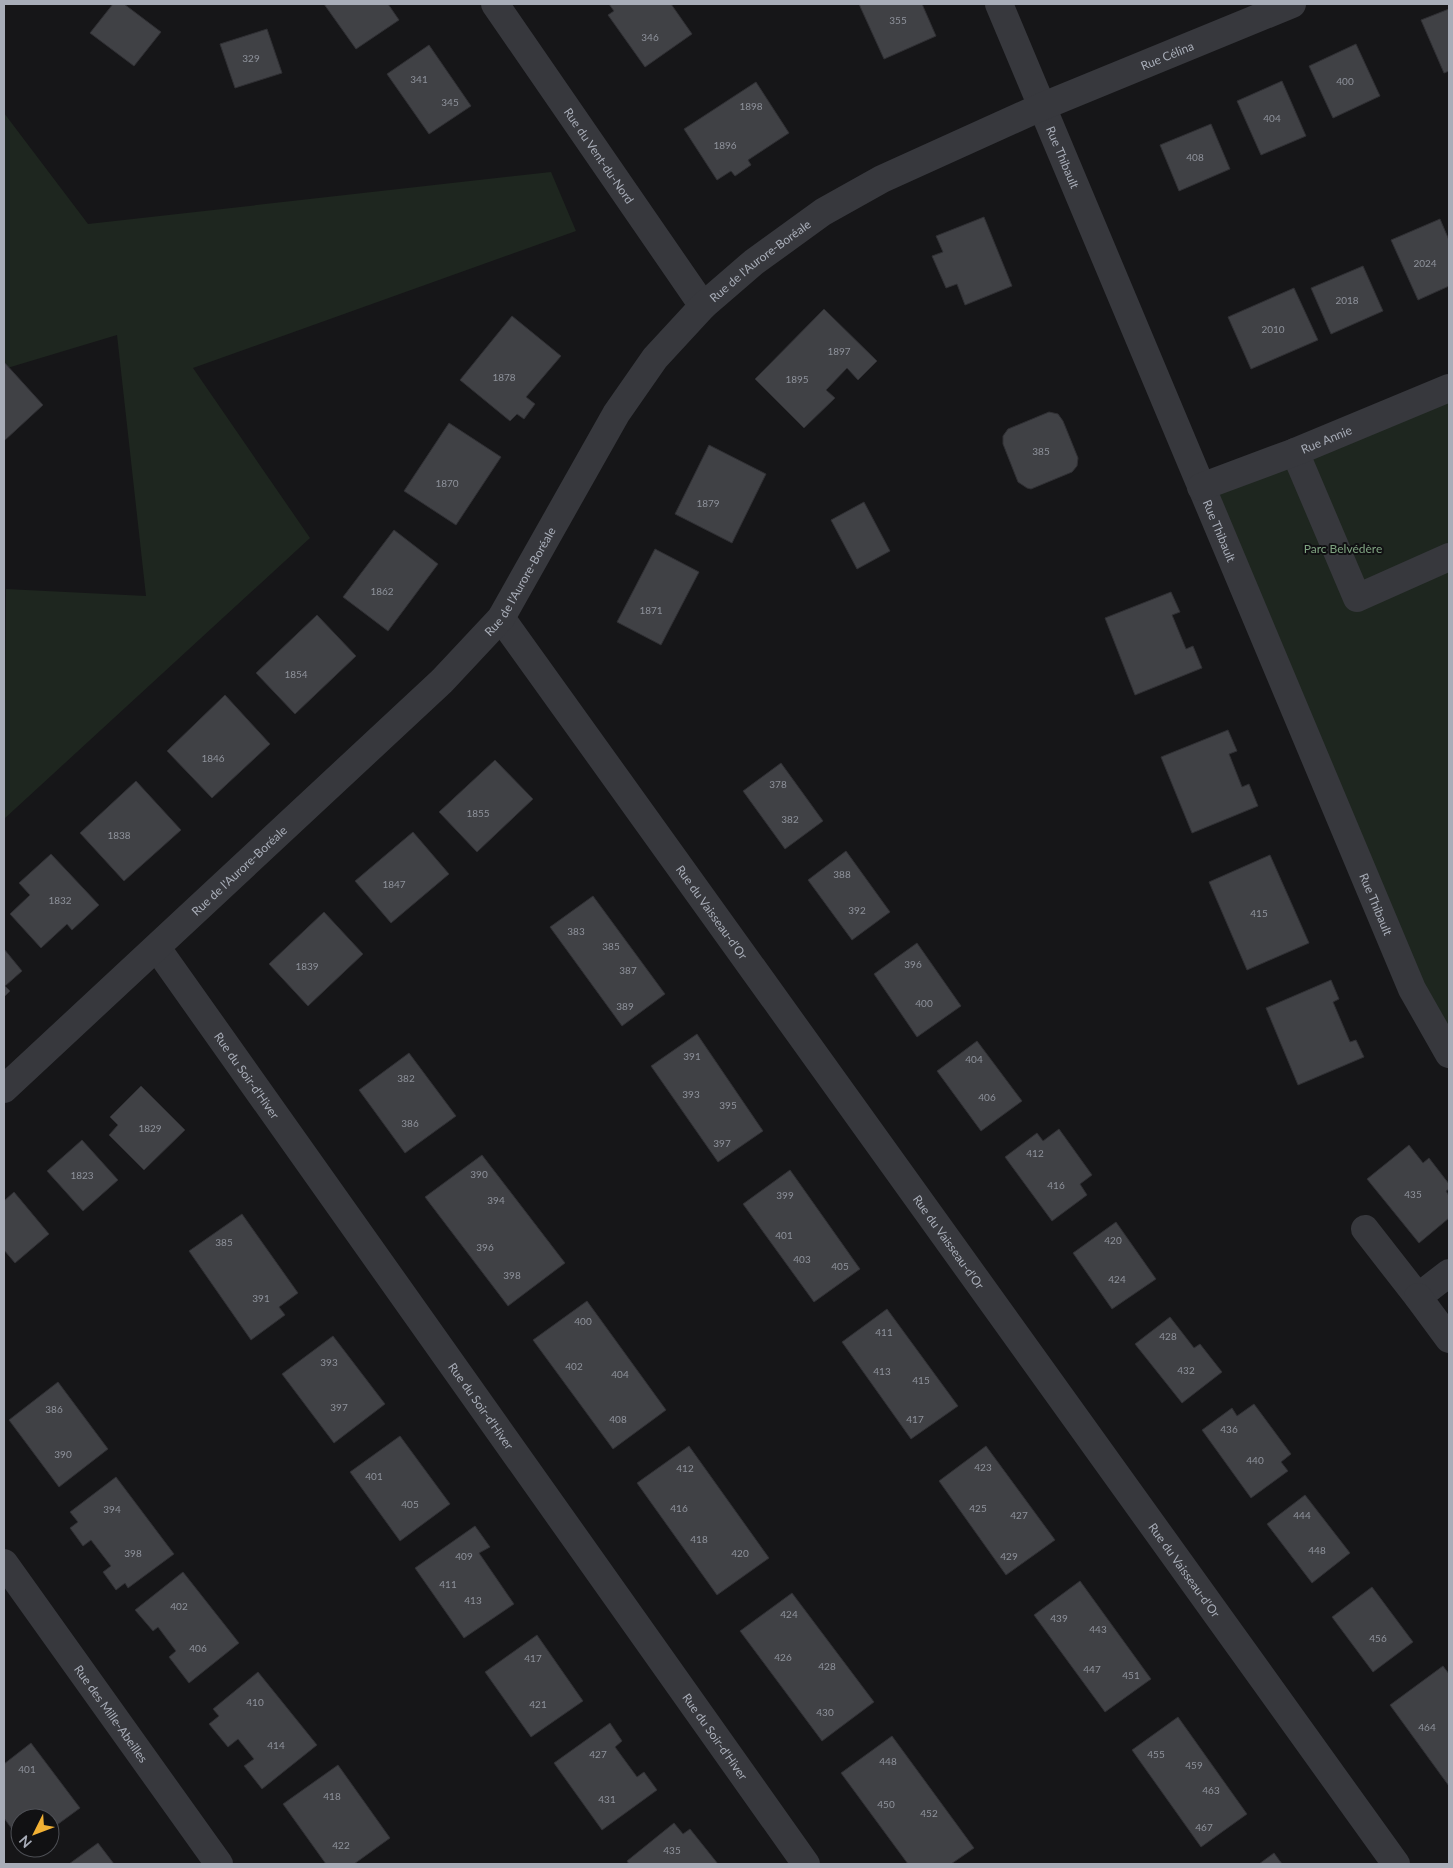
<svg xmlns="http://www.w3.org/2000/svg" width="1453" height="1868" font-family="Lato,sans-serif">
<rect width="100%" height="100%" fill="#161618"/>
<g fill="#1e261f">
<polygon points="4,113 88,224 551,172 576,231 193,368 310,538 4,819 6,589 146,596 117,335 4,369"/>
<polygon points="1449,388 1449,1054 1201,487"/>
</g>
<g fill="#404145" stroke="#303034">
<polygon points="113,4 124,4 161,32 134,66 90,33"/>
<polygon points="324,4 388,4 399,20 356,49"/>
<polygon points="609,4 671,4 692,34 645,67 608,15 614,11"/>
<polygon points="859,4 922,4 936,36 884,59"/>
<polygon points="1449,9 1449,71 1444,73 1421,20"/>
<polygon points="267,29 282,73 235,88 220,44"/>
<polygon points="1356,44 1380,96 1333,118 1309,66"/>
<polygon points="429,45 471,106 429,134 387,74"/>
<polygon points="1282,81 1306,136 1261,155 1237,101"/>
<polygon points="756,82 789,133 748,160 751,165 735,176 731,171 717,180 684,129"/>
<polygon points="1211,124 1230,169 1179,191 1160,145"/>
<polygon points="984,217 1012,286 965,305 957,284 946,288 932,256 943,252 936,236"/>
<polygon points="1440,219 1449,240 1449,286 1418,300 1391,240"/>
<polygon points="1363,266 1383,311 1331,334 1311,288"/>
<polygon points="1294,288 1318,340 1251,369 1228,317"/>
<polygon points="824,309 877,361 858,380 847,368 826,390 835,398 804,428 755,379"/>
<polygon points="512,316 561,356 526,397 535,404 524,419 517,414 510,421 460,380"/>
<polygon points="4,362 43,405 4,441"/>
<polygon points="1049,412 1058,414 1063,421 1078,458 1077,466 1072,472 1031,489 1027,488 1018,482 1003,444 1003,436 1008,429"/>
<polygon points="449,423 501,457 456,525 404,491"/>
<polygon points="709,445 766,474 732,543 675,514"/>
<polygon points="864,502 890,551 857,569 831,520"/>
<polygon points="394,530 438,564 388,631 343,597"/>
<polygon points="655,549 699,572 661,645 617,622"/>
<polygon points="1171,592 1180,612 1172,615 1186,649 1193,646 1202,668 1135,695 1105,618"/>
<polygon points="317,615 356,656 295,714 256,673"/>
<polygon points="225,695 270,744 212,798 167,751"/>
<polygon points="1228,730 1237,751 1229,754 1242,787 1249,784 1258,806 1192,833 1161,757"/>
<polygon points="495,760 533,799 477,852 439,812"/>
<polygon points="781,763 823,821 785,849 743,791"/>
<polygon points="136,781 181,830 124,881 80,833"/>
<polygon points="413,832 449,874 391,923 355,881"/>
<polygon points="846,851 890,912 852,940 808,880"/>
<polygon points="51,854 99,905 72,930 67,924 41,948 10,914 30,895 19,883"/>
<polygon points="1270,855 1309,943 1247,970 1209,882"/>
<polygon points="593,896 665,994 622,1026 550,927"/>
<polygon points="324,912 363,954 308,1006 269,964"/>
<polygon points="917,943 961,1006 917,1037 874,974"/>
<polygon points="4,949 22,971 5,986 10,991 4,997"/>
<polygon points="1331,980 1339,999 1333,1002 1350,1042 1356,1040 1364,1057 1298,1085 1266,1008"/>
<polygon points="697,1034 763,1131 718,1162 651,1066"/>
<polygon points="977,1041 1022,1101 981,1131 937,1071"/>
<polygon points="409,1053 456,1116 405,1153 359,1090"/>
<polygon points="141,1086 185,1130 144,1170 109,1135 118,1125 110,1117"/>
<polygon points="1059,1129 1092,1175 1080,1184 1087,1195 1052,1221 1005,1157 1037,1133 1043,1141"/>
<polygon points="82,1140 118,1180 83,1211 47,1171"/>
<polygon points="1409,1145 1423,1163 1429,1158 1449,1184 1449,1189 1446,1191 1449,1196 1449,1218 1419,1243 1367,1179"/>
<polygon points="482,1155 565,1263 508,1306 425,1197"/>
<polygon points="790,1170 860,1269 814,1302 743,1204"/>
<polygon points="14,1192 49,1234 15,1263 4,1250 4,1201"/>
<polygon points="242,1214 298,1293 279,1307 285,1315 251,1340 189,1251"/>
<polygon points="1116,1222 1156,1279 1112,1309 1073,1253"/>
<polygon points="587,1301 666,1410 613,1449 533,1340"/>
<polygon points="887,1309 958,1406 911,1439 842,1342"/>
<polygon points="1170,1317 1194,1348 1200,1344 1222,1372 1182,1403 1135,1344"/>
<polygon points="333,1336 385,1404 334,1443 282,1374"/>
<polygon points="58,1382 108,1449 59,1487 9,1420"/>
<polygon points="1254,1404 1291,1454 1281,1462 1288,1471 1251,1498 1202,1430 1232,1408 1237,1416"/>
<polygon points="400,1436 450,1504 400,1541 350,1472"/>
<polygon points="689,1446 769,1558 717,1595 637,1483"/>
<polygon points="986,1446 1055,1540 1006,1575 939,1481"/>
<polygon points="116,1477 174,1554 128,1588 125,1583 116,1590 103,1572 111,1566 91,1540 83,1546 70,1528 78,1522 70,1512"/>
<polygon points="1305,1495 1350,1553 1312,1583 1267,1524"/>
<polygon points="475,1526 490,1547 479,1553 514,1604 464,1638 415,1568"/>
<polygon points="183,1572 239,1643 189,1683 169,1657 176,1651 158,1627 153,1631 135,1610"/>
<polygon points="1080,1581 1151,1679 1105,1712 1034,1615"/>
<polygon points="1372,1587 1413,1642 1373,1672 1332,1617"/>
<polygon points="792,1593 874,1702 822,1741 740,1631"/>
<polygon points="537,1635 583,1701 531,1737 485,1672"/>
<polygon points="1443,1666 1449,1674 1449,1786 1390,1705"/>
<polygon points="258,1672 317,1745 262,1789 244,1766 254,1759 238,1739 228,1747 209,1724 219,1716 213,1709"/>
<polygon points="1178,1717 1247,1814 1201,1847 1132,1750"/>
<polygon points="610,1723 622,1741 615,1747 637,1777 644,1772 657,1790 602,1830 554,1763"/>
<polygon points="892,1736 974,1848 951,1864 908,1864 841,1773"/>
<polygon points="31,1743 80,1808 50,1830 50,1818 20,1818 20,1840 4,1818 4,1764"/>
<polygon points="338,1765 390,1838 354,1864 326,1864 283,1804"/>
<polygon points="674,1823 683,1834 690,1829 718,1864 629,1864 627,1861"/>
<polygon points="98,1843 114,1864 69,1864"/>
<polygon points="1274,1853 1282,1864 1259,1864"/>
</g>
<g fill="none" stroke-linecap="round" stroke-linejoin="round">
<g stroke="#37383d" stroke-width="28">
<path id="s1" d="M495,4L703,306"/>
<path id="s2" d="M999,4L1412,989L1449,1054"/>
<polyline points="1295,452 1357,598 1449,557"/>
<path id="s3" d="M1201,487L1295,452L1449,388"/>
<path id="s4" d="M501,618L1396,1864"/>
<path id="s5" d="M157,948L806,1864"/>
<path id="s6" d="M4,1089L442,681L501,618L616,414L655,358L703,306L754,262L823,212L882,179L1041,107L1292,4"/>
<polyline points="1365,1229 1418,1297 1449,1273"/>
<polyline points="1418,1297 1449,1339"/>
<path id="s7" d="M4,1563L219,1864"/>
</g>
</g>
<g text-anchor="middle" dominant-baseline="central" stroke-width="4" stroke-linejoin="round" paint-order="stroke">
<g font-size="10" fill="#8e929b">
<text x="898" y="20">355</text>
<text x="650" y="37">346</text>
<text x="251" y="58">329</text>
<text x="419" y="79">341</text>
<text x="1345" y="81">400</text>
<text x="450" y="102">345</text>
<text x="751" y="106">1898</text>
<text x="1272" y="118">404</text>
<text x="725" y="145">1896</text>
<text x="1195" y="157">408</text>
<text x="1425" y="263">2024</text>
<text x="1347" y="300">2018</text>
<text x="1273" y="329">2010</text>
<text x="839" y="351">1897</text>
<text x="504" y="377">1878</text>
<text x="797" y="379">1895</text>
<text x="1041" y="451">385</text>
<text x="447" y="483">1870</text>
<text x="708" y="503">1879</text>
<text x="382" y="591">1862</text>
<text x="651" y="610">1871</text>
<text x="296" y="674">1854</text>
<text x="213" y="758">1846</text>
<text x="778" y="784">378</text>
<text x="478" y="813">1855</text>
<text x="790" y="819">382</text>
<text x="119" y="835">1838</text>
<text x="842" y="874">388</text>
<text x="394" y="884">1847</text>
<text x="60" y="900">1832</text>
<text x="857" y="910">392</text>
<text x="1259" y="913">415</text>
<text x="576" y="931">383</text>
<text x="611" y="946">385</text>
<text x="913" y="964">396</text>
<text x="307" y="966">1839</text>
<text x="628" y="970">387</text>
<text x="924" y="1003">400</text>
<text x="625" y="1006">389</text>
<text x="692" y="1056">391</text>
<text x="974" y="1059">404</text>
<text x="406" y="1078">382</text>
<text x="691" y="1094">393</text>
<text x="987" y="1097">406</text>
<text x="728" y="1105">395</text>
<text x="410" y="1123">386</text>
<text x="150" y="1128">1829</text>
<text x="722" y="1143">397</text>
<text x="1035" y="1153">412</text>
<text x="479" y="1174">390</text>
<text x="82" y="1175">1823</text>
<text x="1056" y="1185">416</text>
<text x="1413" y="1194">435</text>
<text x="785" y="1195">399</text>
<text x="496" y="1200">394</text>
<text x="784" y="1235">401</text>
<text x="1113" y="1240">420</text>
<text x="224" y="1242">385</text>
<text x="485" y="1247">396</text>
<text x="802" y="1259">403</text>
<text x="840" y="1266">405</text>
<text x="512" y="1275">398</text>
<text x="1117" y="1279">424</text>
<text x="261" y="1298">391</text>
<text x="583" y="1321">400</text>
<text x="884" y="1332">411</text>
<text x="1168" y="1336">428</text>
<text x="329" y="1362">393</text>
<text x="574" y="1366">402</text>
<text x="1186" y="1370">432</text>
<text x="882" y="1371">413</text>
<text x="620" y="1374">404</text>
<text x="921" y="1380">415</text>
<text x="339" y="1407">397</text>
<text x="54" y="1409">386</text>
<text x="618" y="1419">408</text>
<text x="915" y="1419">417</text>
<text x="1229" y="1429">436</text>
<text x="63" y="1454">390</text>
<text x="1255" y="1460">440</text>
<text x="983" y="1467">423</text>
<text x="685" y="1468">412</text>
<text x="374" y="1476">401</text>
<text x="410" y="1504">405</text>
<text x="679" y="1508">416</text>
<text x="978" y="1508">425</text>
<text x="112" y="1509">394</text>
<text x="1019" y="1515">427</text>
<text x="1302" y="1515">444</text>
<text x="699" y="1539">418</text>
<text x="1317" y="1550">448</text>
<text x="133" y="1553">398</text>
<text x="740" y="1553">420</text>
<text x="464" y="1556">409</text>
<text x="1009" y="1556">429</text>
<text x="448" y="1584">411</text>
<text x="473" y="1600">413</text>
<text x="179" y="1606">402</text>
<text x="789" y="1614">424</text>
<text x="1059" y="1618">439</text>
<text x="1098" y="1629">443</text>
<text x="1378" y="1638">456</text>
<text x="198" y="1648">406</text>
<text x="783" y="1657">426</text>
<text x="533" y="1658">417</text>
<text x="827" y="1666">428</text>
<text x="1092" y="1669">447</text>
<text x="1131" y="1675">451</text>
<text x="255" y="1702">410</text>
<text x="538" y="1704">421</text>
<text x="825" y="1712">430</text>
<text x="1427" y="1727">464</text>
<text x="276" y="1745">414</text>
<text x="598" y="1754">427</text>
<text x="1156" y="1754">455</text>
<text x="888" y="1761">448</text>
<text x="1194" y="1765">459</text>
<text x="27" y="1769">401</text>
<text x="1211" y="1790">463</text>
<text x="332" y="1796">418</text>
<text x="607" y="1799">431</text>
<text x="886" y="1804">450</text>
<text x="929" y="1813">452</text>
<text x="1204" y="1827">467</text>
<text x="341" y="1845">422</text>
<text x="672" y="1850">435</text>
</g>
<g font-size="12" fill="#a8adb8" stroke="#111113">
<text stroke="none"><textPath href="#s6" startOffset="1589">Rue Célina</textPath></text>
<text stroke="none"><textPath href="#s1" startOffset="184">Rue du Vent-du-Nord</textPath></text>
<text stroke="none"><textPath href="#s2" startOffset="166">Rue Thibault</textPath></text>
<text stroke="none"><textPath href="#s6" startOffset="1131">Rue de l'Aurore-Boréale</textPath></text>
<text stroke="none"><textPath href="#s3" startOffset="134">Rue Annie</textPath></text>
<text stroke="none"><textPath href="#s2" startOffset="571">Rue Thibault</textPath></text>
<text stroke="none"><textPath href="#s6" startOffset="726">Rue de l'Aurore-Boréale</textPath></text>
<text stroke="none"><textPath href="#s6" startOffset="321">Rue de l'Aurore-Boréale</textPath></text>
<text stroke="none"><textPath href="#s2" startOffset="976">Rue Thibault</textPath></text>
<text stroke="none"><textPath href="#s4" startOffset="362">Rue du Vaisseau-d'Or</textPath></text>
<text stroke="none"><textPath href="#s5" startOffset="156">Rue du Soir-d'Hiver</textPath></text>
<text stroke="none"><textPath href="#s4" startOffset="768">Rue du Vaisseau-d'Or</textPath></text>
<text stroke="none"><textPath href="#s5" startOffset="561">Rue du Soir-d'Hiver</textPath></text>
<text stroke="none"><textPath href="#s4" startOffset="1172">Rue du Vaisseau-d'Or</textPath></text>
<text stroke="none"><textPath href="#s7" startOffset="185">Rue des Mille-Abeilles</textPath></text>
<text stroke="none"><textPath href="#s5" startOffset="966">Rue du Soir-d'Hiver</textPath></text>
</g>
<g font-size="12" fill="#7fa381" stroke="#111113">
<text x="1343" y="548">Parc Belvédère</text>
</g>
</g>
<rect width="1453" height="1868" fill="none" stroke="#a8adb8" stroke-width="10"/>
<g transform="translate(35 1833) rotate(228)"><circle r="24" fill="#111113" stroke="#4d4f55"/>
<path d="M0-4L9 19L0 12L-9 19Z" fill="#f2b134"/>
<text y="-8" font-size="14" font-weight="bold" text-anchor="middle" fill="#a8adb8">N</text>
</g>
</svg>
